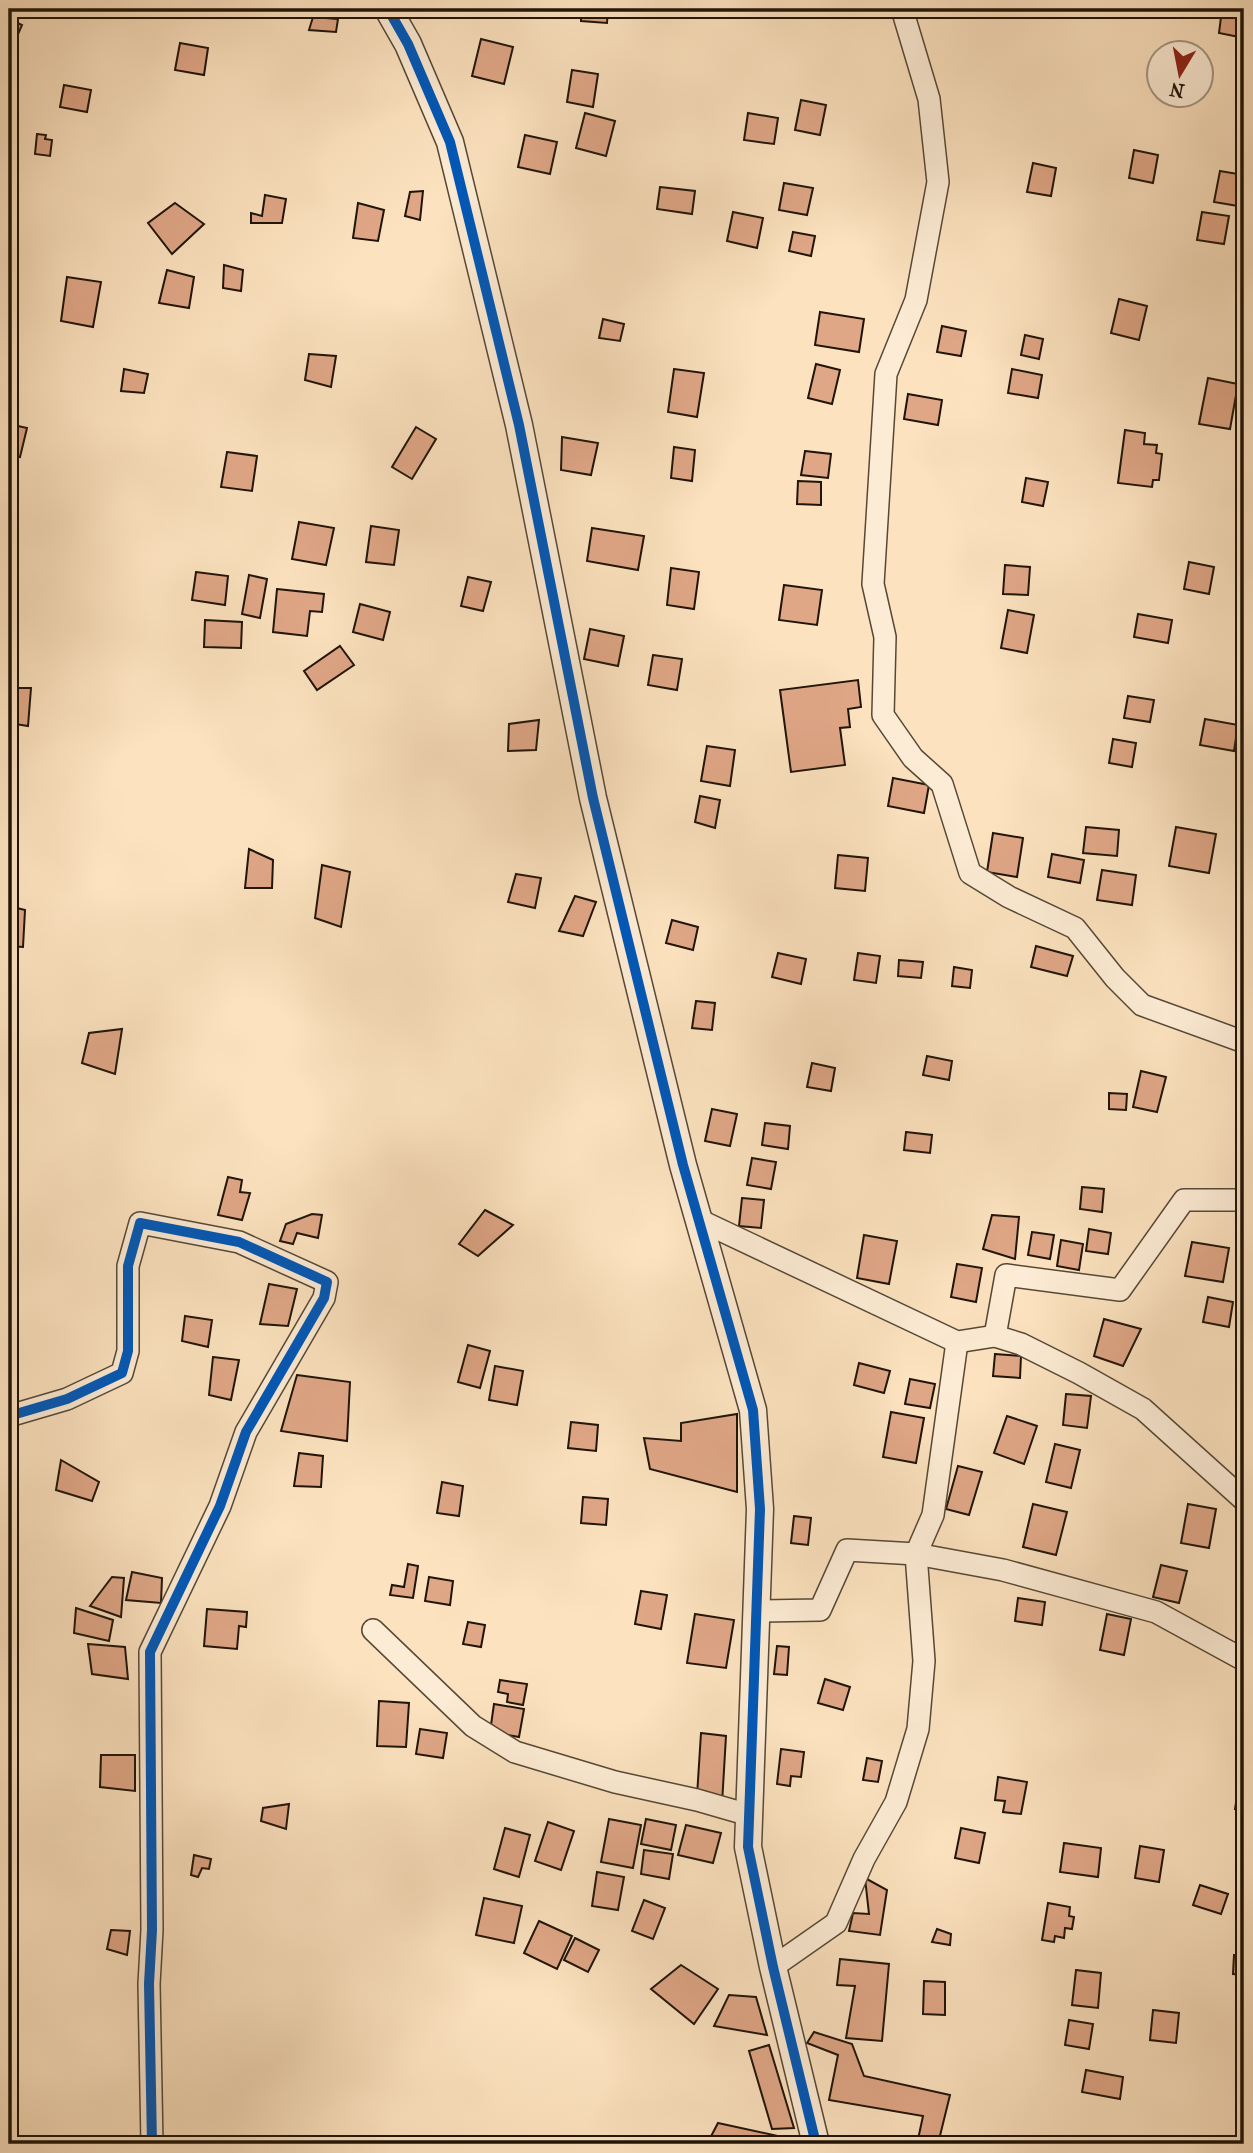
<svg xmlns="http://www.w3.org/2000/svg" width="1253" height="2153" font-family="'IM FELL French Canon',serif">
<rect width="100%" height="100%" fill="#fce2bf"/>
<filter id="stains"><feTurbulence type="fractalNoise" baseFrequency=".00286" numOctaves="4"/><feColorMatrix values="0 0 0 0 .2 0 0 0 0 .09 0 0 0 0 .02 0 0 0 .5 -.17"/></filter>
<radialGradient id="worn" r=".72"><stop offset=".6" stop-color="#630" stop-opacity="0"/><stop offset="1" stop-color="#630" stop-opacity=".3"/></radialGradient>
<g fill="#e0a787" stroke="#1f1409" stroke-width="2">
<polygon points="309,9 335,9 333,18 309,13"/>
<polygon points="581,9 608,9 607,23 581,21"/>
<polygon points="1222,9 1244,9 1244,38 1219,33"/>
<polygon points="313,17 338,19 336,32 309,30"/>
<polygon points="9,19 22,25 9,55"/>
<polygon points="481,39 513,47 504,84 472,76"/>
<polygon points="180,43 208,48 204,75 175,70"/>
<polygon points="572,70 598,74 593,107 567,102"/>
<polygon points="64,85 91,90 87,112 60,107"/>
<polygon points="801,100 826,105 820,135 795,130"/>
<polygon points="585,113 615,121 606,156 576,148"/>
<polygon points="748,113 778,118 774,144 744,140"/>
<polygon points="37,134 46,135 45,139 52,140 50,156 35,154"/>
<polygon points="525,135 557,142 550,174 518,167"/>
<polygon points="1134,150 1158,155 1153,183 1129,178"/>
<polygon points="1033,163 1056,168 1051,196 1027,192"/>
<polygon points="1220,171 1244,175 1244,207 1214,202"/>
<polygon points="784,183 813,188 807,215 779,210"/>
<polygon points="660,187 695,191 692,214 657,209"/>
<polygon points="423,191 420,220 405,216 410,192"/>
<polygon points="265,195 286,199 282,223 251,223 251,213 262,216"/>
<polygon points="175,203 204,224 172,254 148,223"/>
<polygon points="358,203 384,210 378,241 353,238"/>
<polygon points="733,212 763,218 757,248 727,241"/>
<polygon points="1202,212 1229,216 1224,244 1197,240"/>
<polygon points="793,232 815,236 811,256 789,251"/>
<polygon points="224,265 243,270 241,291 223,288"/>
<polygon points="167,270 194,277 189,308 159,303"/>
<polygon points="67,277 101,282 93,327 61,321"/>
<polygon points="1119,299 1147,306 1139,340 1111,333"/>
<polygon points="820,312 864,319 859,352 815,345"/>
<polygon points="603,319 624,324 620,341 599,338"/>
<polygon points="942,326 966,331 961,356 937,352"/>
<polygon points="1025,335 1043,339 1039,359 1021,355"/>
<polygon points="309,354 336,356 331,387 305,380"/>
<polygon points="816,364 840,370 832,404 808,398"/>
<polygon points="124,369 148,374 144,393 121,391"/>
<polygon points="674,369 704,373 697,417 668,412"/>
<polygon points="1012,369 1042,375 1038,398 1008,393"/>
<polygon points="1208,378 1238,384 1230,429 1199,424"/>
<polygon points="908,394 942,400 938,425 904,419"/>
<polygon points="9,424 27,428 20,457 9,455"/>
<polygon points="416,427 436,439 412,479 392,467"/>
<polygon points="1125,430 1145,433 1144,444 1157,445 1156,453 1162,454 1159,480 1153,480 1152,487 1118,483"/>
<polygon points="562,437 598,443 591,475 561,470"/>
<polygon points="674,447 695,450 692,481 671,478"/>
<polygon points="805,451 831,454 828,478 801,475"/>
<polygon points="227,452 257,456 252,491 221,487"/>
<polygon points="1026,478 1048,482 1043,506 1022,502"/>
<polygon points="798,481 821,482 821,505 797,504"/>
<polygon points="299,522 334,528 326,565 292,559"/>
<polygon points="371,526 399,530 394,565 366,562"/>
<polygon points="592,528 644,536 638,570 587,561"/>
<polygon points="1189,562 1214,567 1209,594 1184,589"/>
<polygon points="1005,565 1030,567 1028,595 1003,594"/>
<polygon points="671,568 699,572 694,609 667,605"/>
<polygon points="196,572 228,576 225,605 192,600"/>
<polygon points="249,575 267,579 260,618 242,614"/>
<polygon points="468,577 491,582 483,611 461,606"/>
<polygon points="784,585 822,590 817,625 779,620"/>
<polygon points="277,589 324,594 322,612 310,611 307,636 273,632"/>
<polygon points="360,604 390,612 383,640 353,632"/>
<polygon points="1008,610 1034,615 1027,653 1001,648"/>
<polygon points="1138,614 1172,620 1168,643 1134,637"/>
<polygon points="205,620 242,622 241,648 204,647"/>
<polygon points="590,629 624,636 618,666 584,659"/>
<polygon points="340,646 354,665 317,690 304,671"/>
<polygon points="653,655 682,659 677,690 648,685"/>
<polygon points="858,680 861,707 848,709 850,727 840,728 845,765 791,772 780,690"/>
<polygon points="9,688 31,688 28,726 9,723"/>
<polygon points="1128,696 1154,700 1150,722 1124,718"/>
<polygon points="1205,719 1238,725 1234,751 1200,745"/>
<polygon points="539,720 536,750 508,751 509,724"/>
<polygon points="1113,739 1136,743 1132,767 1109,763"/>
<polygon points="707,746 735,750 730,786 701,781"/>
<polygon points="893,778 929,785 924,813 888,806"/>
<polygon points="700,796 720,800 715,828 695,822"/>
<polygon points="1086,827 1119,830 1117,856 1083,853"/>
<polygon points="1176,827 1216,834 1209,873 1169,866"/>
<polygon points="993,833 1023,838 1017,877 987,872"/>
<polygon points="249,849 273,860 272,888 245,888"/>
<polygon points="1052,854 1084,860 1080,883 1048,877"/>
<polygon points="838,855 868,858 865,891 835,888"/>
<polygon points="322,865 350,872 341,927 315,918"/>
<polygon points="1102,870 1136,875 1132,905 1097,900"/>
<polygon points="516,874 541,878 535,908 508,902"/>
<polygon points="575,896 596,902 583,936 559,931"/>
<polygon points="9,906 25,910 23,947 9,946"/>
<polygon points="672,920 698,927 693,950 666,943"/>
<polygon points="1036,946 1073,956 1067,976 1031,967"/>
<polygon points="778,953 806,959 801,984 772,977"/>
<polygon points="858,953 880,956 876,983 854,980"/>
<polygon points="899,960 923,962 921,978 898,976"/>
<polygon points="954,967 972,970 970,988 952,986"/>
<polygon points="696,1001 715,1003 712,1030 692,1028"/>
<polygon points="122,1029 115,1074 82,1063 89,1033"/>
<polygon points="927,1056 952,1061 949,1080 923,1075"/>
<polygon points="812,1063 835,1068 831,1091 807,1087"/>
<polygon points="1141,1071 1166,1077 1157,1112 1133,1107"/>
<polygon points="1109,1093 1127,1094 1126,1110 1109,1109"/>
<polygon points="712,1109 737,1114 730,1146 705,1141"/>
<polygon points="765,1123 790,1126 788,1149 762,1145"/>
<polygon points="906,1132 932,1135 930,1153 904,1150"/>
<polygon points="752,1158 776,1162 771,1189 747,1185"/>
<polygon points="228,1177 242,1180 240,1192 250,1193 242,1220 218,1215"/>
<polygon points="1082,1187 1104,1189 1102,1212 1080,1209"/>
<polygon points="742,1198 764,1200 761,1228 739,1226"/>
<polygon points="485,1210 513,1225 478,1256 459,1244"/>
<polygon points="312,1214 322,1215 318,1238 297,1233 293,1244 280,1241 286,1224"/>
<polygon points="992,1215 1019,1217 1015,1259 983,1249"/>
<polygon points="1089,1229 1111,1233 1108,1254 1086,1251"/>
<polygon points="1032,1232 1054,1235 1050,1259 1028,1255"/>
<polygon points="864,1235 897,1241 889,1284 857,1278"/>
<polygon points="1061,1240 1083,1244 1079,1270 1057,1266"/>
<polygon points="1192,1242 1229,1248 1223,1282 1185,1276"/>
<polygon points="957,1264 982,1268 976,1302 951,1297"/>
<polygon points="269,1284 297,1289 288,1326 260,1324"/>
<polygon points="1208,1297 1233,1302 1229,1327 1203,1322"/>
<polygon points="185,1316 212,1320 208,1347 182,1341"/>
<polygon points="1104,1319 1141,1329 1123,1366 1094,1356"/>
<polygon points="468,1345 490,1351 480,1388 458,1382"/>
<polygon points="995,1354 1021,1356 1020,1378 993,1376"/>
<polygon points="213,1357 239,1360 231,1400 209,1395"/>
<polygon points="859,1363 890,1371 884,1393 854,1385"/>
<polygon points="495,1366 523,1371 517,1405 489,1400"/>
<polygon points="297,1375 350,1382 347,1441 281,1431"/>
<polygon points="910,1379 935,1384 930,1408 905,1404"/>
<polygon points="1066,1394 1091,1396 1087,1428 1063,1425"/>
<polygon points="891,1412 924,1418 916,1463 883,1457"/>
<polygon points="737,1414 737,1492 650,1469 644,1438 681,1441 681,1423"/>
<polygon points="1007,1416 1037,1426 1024,1464 994,1453"/>
<polygon points="571,1422 598,1425 596,1451 568,1448"/>
<polygon points="1055,1444 1080,1450 1071,1488 1046,1482"/>
<polygon points="299,1453 323,1456 321,1487 294,1486"/>
<polygon points="61,1460 99,1482 92,1501 56,1490"/>
<polygon points="958,1466 982,1472 969,1515 946,1509"/>
<polygon points="442,1482 463,1486 459,1516 437,1513"/>
<polygon points="583,1497 608,1499 606,1525 581,1523"/>
<polygon points="1033,1504 1067,1512 1056,1555 1023,1547"/>
<polygon points="1188,1504 1216,1509 1209,1548 1181,1543"/>
<polygon points="794,1516 811,1518 808,1545 791,1543"/>
<polygon points="408,1564 418,1566 413,1598 390,1595 392,1585 404,1587"/>
<polygon points="1161,1565 1187,1571 1179,1603 1153,1597"/>
<polygon points="132,1572 162,1578 161,1603 126,1600"/>
<polygon points="112,1577 124,1578 121,1617 90,1606"/>
<polygon points="429,1577 453,1581 450,1605 425,1601"/>
<polygon points="641,1591 667,1595 661,1629 635,1624"/>
<polygon points="1018,1598 1045,1602 1042,1625 1015,1621"/>
<polygon points="76,1608 113,1620 109,1641 74,1633"/>
<polygon points="207,1609 247,1612 246,1627 239,1626 237,1649 204,1646"/>
<polygon points="695,1614 734,1620 726,1668 687,1663"/>
<polygon points="1107,1614 1131,1619 1124,1655 1100,1650"/>
<polygon points="468,1622 485,1625 481,1647 463,1644"/>
<polygon points="88,1644 125,1647 128,1679 92,1674"/>
<polygon points="777,1646 789,1647 787,1675 774,1674"/>
<polygon points="825,1679 850,1687 843,1710 818,1703"/>
<polygon points="500,1680 527,1684 523,1705 507,1702 508,1694 498,1692"/>
<polygon points="379,1701 409,1703 406,1747 377,1746"/>
<polygon points="494,1704 524,1709 519,1737 490,1732"/>
<polygon points="420,1729 447,1733 443,1758 416,1754"/>
<polygon points="701,1733 726,1736 722,1804 697,1796"/>
<polygon points="781,1749 804,1752 801,1777 791,1776 790,1786 777,1784"/>
<polygon points="101,1755 135,1755 135,1791 100,1787"/>
<polygon points="867,1758 882,1761 878,1782 863,1780"/>
<polygon points="1241,1770 1244,1771 1244,1810 1235,1809"/>
<polygon points="998,1777 1027,1782 1021,1814 1003,1812 1005,1801 995,1800"/>
<polygon points="289,1804 286,1829 261,1821 263,1808"/>
<polygon points="609,1819 641,1825 633,1868 601,1862"/>
<polygon points="646,1819 676,1825 671,1850 641,1844"/>
<polygon points="548,1822 574,1831 561,1870 535,1861"/>
<polygon points="686,1825 721,1833 713,1863 678,1855"/>
<polygon points="505,1828 530,1835 519,1877 494,1869"/>
<polygon points="961,1828 985,1833 979,1863 955,1858"/>
<polygon points="1064,1843 1101,1848 1098,1877 1060,1872"/>
<polygon points="1140,1846 1164,1850 1159,1882 1135,1878"/>
<polygon points="644,1850 673,1854 669,1879 641,1874"/>
<polygon points="194,1855 211,1859 209,1869 202,1868 198,1877 191,1875"/>
<polygon points="597,1872 624,1877 618,1910 592,1906"/>
<polygon points="865,1878 887,1890 880,1935 849,1931 853,1913 869,1914"/>
<polygon points="1200,1885 1228,1894 1221,1914 1193,1905"/>
<polygon points="484,1898 522,1906 514,1943 476,1935"/>
<polygon points="644,1900 665,1908 653,1939 632,1931"/>
<polygon points="1048,1903 1070,1907 1069,1916 1074,1917 1072,1929 1065,1928 1064,1938 1055,1936 1054,1942 1042,1940"/>
<polygon points="539,1921 572,1936 557,1969 524,1953"/>
<polygon points="937,1929 951,1934 950,1945 932,1942"/>
<polygon points="111,1930 130,1931 127,1955 107,1949"/>
<polygon points="575,1938 599,1950 588,1972 564,1960"/>
<polygon points="1234,1955 1244,1956 1244,1975 1233,1974"/>
<polygon points="840,1959 889,1964 882,2041 846,2038 855,1986 837,1985"/>
<polygon points="681,1965 718,1989 694,2024 651,1989"/>
<polygon points="1076,1970 1101,1973 1098,2008 1072,2005"/>
<polygon points="924,1981 945,1982 945,2015 923,2014"/>
<polygon points="729,1995 756,1997 767,2035 714,2026"/>
<polygon points="1153,2010 1179,2013 1176,2043 1150,2040"/>
<polygon points="1069,2020 1093,2024 1089,2049 1065,2045"/>
<polygon points="814,2032 852,2044 864,2076 950,2095 938,2144 917,2144 923,2116 829,2100 838,2055 807,2043"/>
<polygon points="769,2045 794,2128 772,2129 749,2051"/>
<polygon points="1086,2070 1123,2077 1120,2099 1082,2092"/>
<polygon points="718,2123 787,2138 788,2144 707,2144"/>
</g>
<g fill="none" stroke-linecap="round" stroke-linejoin="round">
<defs>
<g id="minor">
<polyline points="902,9 929,99 938,182 916,300 886,374 873,584 885,637 883,715 913,758 942,784 970,873 1009,897 1075,928 1115,978 1142,1005 1244,1042"/>
<polyline points="699,1220 957,1342 995,1336 1021,1344 1079,1373 1143,1409 1244,1500"/>
<polyline points="995,1336 1006,1275 1120,1290 1184,1200 1244,1200"/>
<polyline points="9,1416 67,1399 122,1373 128,1351 128,1266 140,1223 239,1242 327,1282 324,1298 246,1432 220,1506 150,1652 152,1930 149,1984 152,2144"/>
<polyline points="757,1611 820,1610 847,1550 916,1554 1003,1570 1156,1612 1244,1660"/>
<polyline points="373,1630 473,1726 515,1752 615,1782 697,1800 749,1815"/>
<polyline points="773,1967 836,1923 864,1859 896,1802 918,1729 924,1661 916,1554 933,1515 957,1342"/>
</g>
<polyline id="tertiary" points="388,9 408,44 450,142 519,425 593,798 683,1165 753,1410 760,1509 748,1847 773,1967 816,2144"/>
</defs>
<use href="#minor" stroke="#564836" stroke-width="24"/>
<use href="#tertiary" stroke="#564836" stroke-width="29"/>
<use href="#minor" stroke="#fdecd5" stroke-width="21"/>
<use href="#tertiary" stroke="#fdecd5" stroke-width="26"/>
<defs>
<g id="cycleway">
<polyline points="388,9 408,44 450,142 519,425 593,798 683,1165 753,1410 760,1509 748,1847 773,1967 816,2144"/>
<polyline points="9,1416 67,1399 122,1373 128,1351 128,1266 140,1223 239,1242 327,1282 324,1298 246,1432 220,1506 150,1652 152,1930 149,1984 152,2144"/>
</g>
</defs>
<use href="#cycleway" stroke="#fdecd5" stroke-width="15"/>
<use href="#cycleway" stroke="#0057b8" stroke-width="10"/>
</g>
<rect width="1253" height="2153" fill="none" stroke="#fce2bf" stroke-width="35"/>
<rect x="10" y="10" width="1232" height="2132" fill="none" stroke="#1f1409" stroke-width="3.5"/>
<rect x="18" y="18" width="1218" height="2118" fill="none" stroke="#1f1409" stroke-width="2"/>
<g transform="translate(1180 74) rotate(190)"><circle r="33" fill="#fdecd5" stroke="#a49683" stroke-width="2"/>
<path d="M0-5L12 26L0 18L-12 26Z" fill="#8f2418"/>
<text y="-10" font-size="19" font-weight="bold" text-anchor="middle" fill="#1f1409">N</text>
</g>
<rect width="100%" height="100%" filter="url(#stains)"/>
<rect width="100%" height="100%" fill="url(#worn)"/>
</svg>
